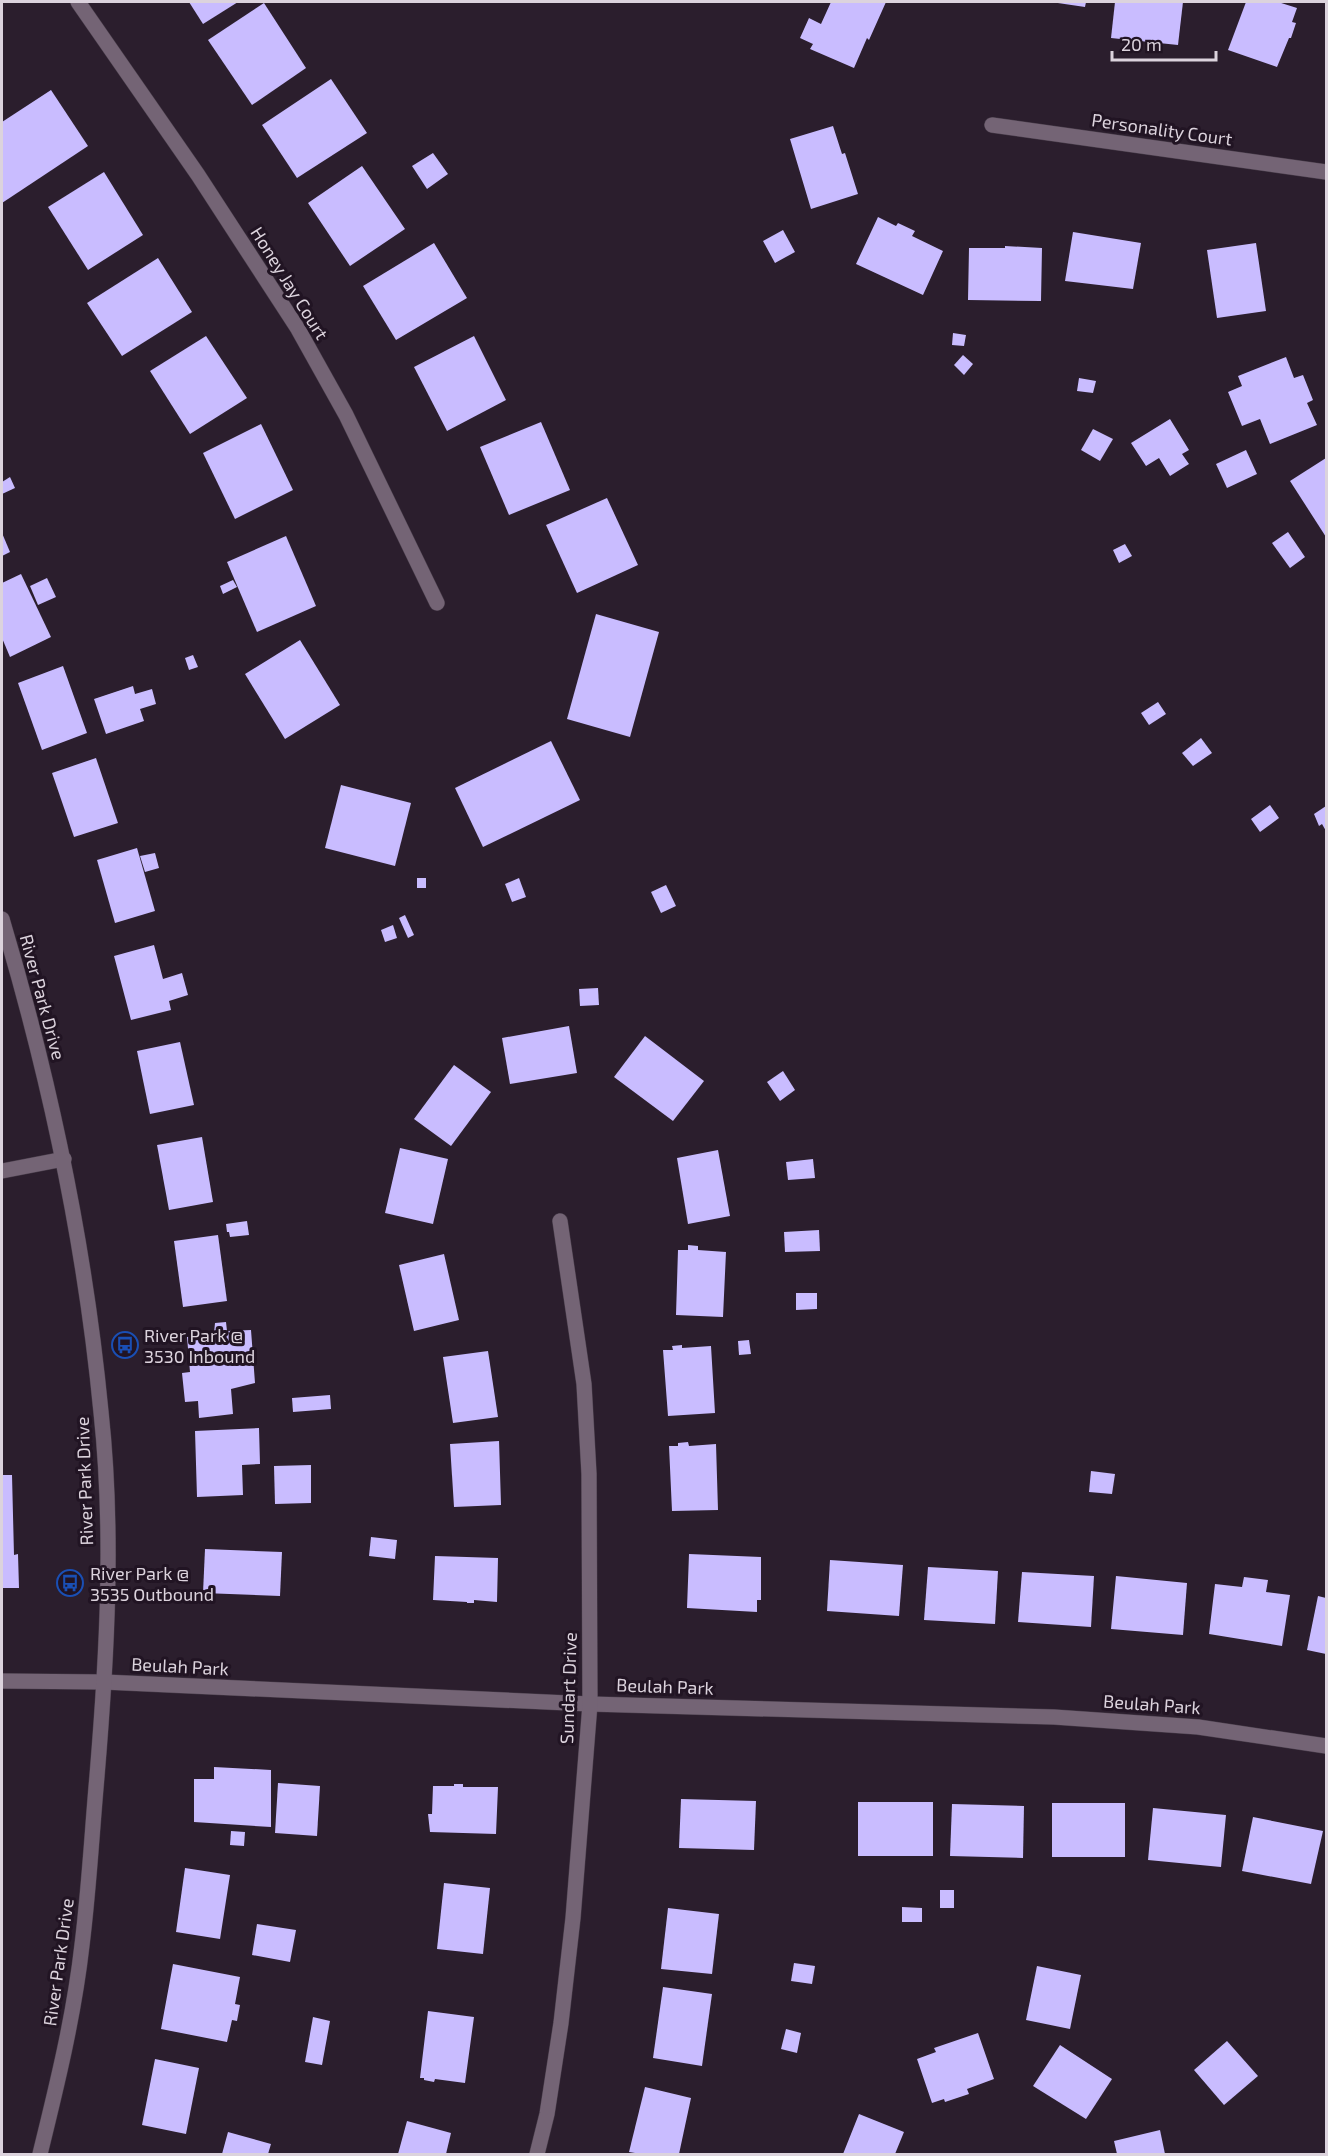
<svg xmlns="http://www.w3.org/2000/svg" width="1328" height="2156" font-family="'Exo 2',sans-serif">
<rect width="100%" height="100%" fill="#2b1e2d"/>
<g fill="#c9bcff">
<polygon points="189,2 238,2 203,24"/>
<polygon points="831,2 886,2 869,40 867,38 854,68 810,49 813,44 800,38 809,18 821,24"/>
<polygon points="1051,2 1086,2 1085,7"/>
<polygon points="1115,2 1183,2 1178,45 1111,38"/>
<polygon points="1246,2 1278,2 1297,8 1292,22 1296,23 1291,38 1289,38 1277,67 1228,50"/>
<polygon points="264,3 306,68 252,105 208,40"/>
<polygon points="331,79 367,133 297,178 262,125"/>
<polygon points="51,90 88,146 2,203 2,122"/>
<polygon points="833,126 842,154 845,153 858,194 811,209 790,139"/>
<polygon points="433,153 448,174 427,189 412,166"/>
<polygon points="362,166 405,229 350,266 308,203"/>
<polygon points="104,172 143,235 88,270 48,207"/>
<polygon points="878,217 896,226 898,223 915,231 912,236 943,251 923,295 856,264"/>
<polygon points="783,230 795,252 775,263 763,241"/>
<polygon points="1073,232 1141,243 1133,289 1065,281"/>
<polygon points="434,243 467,298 396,340 363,286"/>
<polygon points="1256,243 1266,311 1217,318 1207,250"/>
<polygon points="1005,246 1042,248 1041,301 968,300 969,248 1005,248"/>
<polygon points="158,258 192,312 122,356 87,303"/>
<polygon points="953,333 966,335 964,346 952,345"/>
<polygon points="206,336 247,398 190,434 150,371"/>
<polygon points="474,336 506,400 447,431 414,367"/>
<polygon points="963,355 973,364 964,375 954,365"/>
<polygon points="1286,357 1294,378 1303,375 1313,400 1307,403 1317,425 1270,444 1260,419 1242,426 1228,392 1242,386 1238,376"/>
<polygon points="1079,378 1096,381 1093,393 1077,391"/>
<polygon points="1170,419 1189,450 1182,454 1189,464 1170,476 1159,458 1146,466 1131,443"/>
<polygon points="541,422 570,490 509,515 480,447"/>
<polygon points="261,424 293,490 235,519 203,453"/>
<polygon points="1093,429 1113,439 1100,461 1081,450"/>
<polygon points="1246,450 1257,474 1227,488 1216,464"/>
<polygon points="1326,458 1326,537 1290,481"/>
<polygon points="10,477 15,488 2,494 2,482"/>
<polygon points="607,498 638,565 577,593 546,525"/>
<polygon points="1288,532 1305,557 1290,568 1272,543"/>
<polygon points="2,533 10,552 2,556"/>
<polygon points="286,536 316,606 257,632 227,562"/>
<polygon points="1125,544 1132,556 1119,563 1113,550"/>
<polygon points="21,574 51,637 10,657 2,638 2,583"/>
<polygon points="47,578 56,597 38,605 30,586"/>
<polygon points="233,580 237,587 223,594 220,586"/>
<polygon points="596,614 659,632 630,737 567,719"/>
<polygon points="300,640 340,705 285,739 245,674"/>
<polygon points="193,655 198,667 189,670 185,658"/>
<polygon points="63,666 87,733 42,750 18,683"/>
<polygon points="133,686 135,694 152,689 156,704 140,709 144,721 106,734 94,699"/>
<polygon points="1158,702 1166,714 1149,725 1141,713"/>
<polygon points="1201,738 1212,753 1193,766 1182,753"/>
<polygon points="551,741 580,800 483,847 455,788"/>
<polygon points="96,758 118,823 74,837 52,773"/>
<polygon points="341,785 411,803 395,866 325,848"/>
<polygon points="1270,805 1279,818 1260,832 1251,819"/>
<polygon points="1326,806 1326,831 1322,824 1319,826 1314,814"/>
<polygon points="137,848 155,911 115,923 97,860"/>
<polygon points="155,853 159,868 145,872 140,856"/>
<rect x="417" y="878" width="9" height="10"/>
<polygon points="519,878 526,897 512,902 505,884"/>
<polygon points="666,885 676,906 661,913 651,892"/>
<polygon points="405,915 414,935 408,938 399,918"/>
<polygon points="393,925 397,938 385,942 381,930"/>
<polygon points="154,945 163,979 182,973 188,995 169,1001 171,1010 131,1020 114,956"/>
<polygon points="598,988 599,1005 580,1006 579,989"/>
<polygon points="569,1026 577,1073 510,1084 502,1038"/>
<polygon points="645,1036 704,1081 673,1121 614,1077"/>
<polygon points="180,1042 194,1105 150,1114 137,1051"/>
<polygon points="454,1065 491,1092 451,1146 414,1119"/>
<polygon points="783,1071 795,1090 780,1101 767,1082"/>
<polygon points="202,1137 213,1202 169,1210 157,1145"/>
<polygon points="400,1148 448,1159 433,1224 385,1213"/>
<polygon points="718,1150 730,1216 688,1224 677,1158"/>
<polygon points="813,1159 815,1178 788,1180 786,1162"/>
<polygon points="247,1221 249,1235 230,1237 229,1232 227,1232 226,1224"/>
<polygon points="819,1230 820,1251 785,1252 784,1232"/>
<polygon points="218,1235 227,1301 183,1307 174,1241"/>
<polygon points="688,1245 698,1246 698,1250 726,1252 723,1317 676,1315 678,1250 688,1250"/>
<polygon points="444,1254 459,1320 414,1331 399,1265"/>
<polygon points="796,1293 817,1293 817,1309 796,1310"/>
<polygon points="226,1322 227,1331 251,1330 255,1383 231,1389 233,1414 199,1418 198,1401 185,1402 182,1373 190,1372 187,1337 214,1333 215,1323"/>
<polygon points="749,1340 751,1354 739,1355 738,1341"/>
<polygon points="682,1345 682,1348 711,1346 715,1413 668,1416 663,1350 673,1350 672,1346"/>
<polygon points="488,1351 498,1417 453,1423 443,1357"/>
<polygon points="330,1395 331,1409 293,1412 292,1398"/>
<polygon points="259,1428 260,1464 242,1465 243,1495 197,1497 195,1431"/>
<polygon points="499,1441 501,1505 454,1507 450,1444"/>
<polygon points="688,1442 689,1446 716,1444 718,1510 672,1511 669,1446 678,1446 678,1443"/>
<polygon points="311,1465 311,1503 275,1504 274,1466"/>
<polygon points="1091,1471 1115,1474 1112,1494 1089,1492"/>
<polygon points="2,1475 12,1475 14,1555 18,1554 19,1588 2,1588"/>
<polygon points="371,1537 397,1540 395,1559 369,1556"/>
<polygon points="205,1549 282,1552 280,1596 203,1593"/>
<polygon points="689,1554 761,1557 761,1600 757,1600 757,1612 687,1608"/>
<polygon points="435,1556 498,1558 497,1602 474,1600 474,1603 467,1603 467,1602 433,1600"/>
<polygon points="830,1560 903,1565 899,1616 827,1611"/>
<polygon points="928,1567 998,1571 995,1624 924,1620"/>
<polygon points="1022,1572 1094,1576 1091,1627 1018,1622"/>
<polygon points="1116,1576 1187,1583 1183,1635 1111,1629"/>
<polygon points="1244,1577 1268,1580 1266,1592 1290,1595 1282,1646 1209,1634 1215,1584 1242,1587"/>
<polygon points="1318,1596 1326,1598 1326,1654 1307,1650"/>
<polygon points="214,1767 271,1770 271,1827 194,1822 194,1779 214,1779"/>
<polygon points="278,1783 320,1786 317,1836 275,1833"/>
<polygon points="454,1784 463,1784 463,1787 498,1787 496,1834 430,1832 428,1814 432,1814 433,1786 454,1786"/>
<polygon points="681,1799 756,1801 754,1850 679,1848"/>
<rect x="858" y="1802" width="75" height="54"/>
<rect x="1052" y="1803" width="73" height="54"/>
<polygon points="952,1804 1024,1806 1023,1858 950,1856"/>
<polygon points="1153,1808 1226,1815 1221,1867 1148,1860"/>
<polygon points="1253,1817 1323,1831 1311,1884 1242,1871"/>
<polygon points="231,1831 245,1832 244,1846 230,1845"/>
<polygon points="185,1868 230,1875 220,1939 176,1932"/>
<polygon points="444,1883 490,1888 483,1954 437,1949"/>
<rect x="940" y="1890" width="14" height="18"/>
<polygon points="902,1907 922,1908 922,1922 902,1922"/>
<polygon points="668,1908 719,1914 712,1974 661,1969"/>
<polygon points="257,1924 296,1930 290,1962 252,1955"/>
<polygon points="794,1963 815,1966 812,1984 791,1981"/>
<polygon points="173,1964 240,1977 235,2004 240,2005 237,2021 232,2020 227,2042 161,2029"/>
<polygon points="1037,1966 1081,1975 1070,2029 1026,2020"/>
<polygon points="663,1987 712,1994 702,2066 653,2058"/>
<polygon points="428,2011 474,2017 465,2083 435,2079 434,2082 424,2080 424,2078 420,2078"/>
<polygon points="313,2017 330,2021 322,2065 305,2062"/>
<polygon points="786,2029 801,2033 797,2053 781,2049"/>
<polygon points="978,2033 994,2079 967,2089 969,2094 945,2102 944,2099 932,2103 917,2059 936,2052 934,2048"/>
<polygon points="1227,2041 1258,2076 1224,2105 1194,2070"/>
<polygon points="1060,2045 1112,2079 1086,2119 1033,2086"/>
<polygon points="155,2059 199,2068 186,2134 142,2125"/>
<polygon points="645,2087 691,2098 679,2154 641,2154 629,2152"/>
<polygon points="859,2114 904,2132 895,2154 843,2154"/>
<polygon points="407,2121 451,2133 446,2154 398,2154"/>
<polygon points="1160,2130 1165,2154 1117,2154 1114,2141"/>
<polygon points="228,2132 271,2144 268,2154 222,2154"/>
</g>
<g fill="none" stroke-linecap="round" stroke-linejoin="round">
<defs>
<g id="minor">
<polyline points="78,2 198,175 298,329 346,415 437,603"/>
<polyline points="992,125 1326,172"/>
<polyline points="2,1171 64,1159"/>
<polyline points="2,1681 104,1682 590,1704 1054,1717 1198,1727 1326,1746"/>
<polyline points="537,2154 547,2114 561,2023 573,1918 590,1704 589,1474 584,1384 560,1221"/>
</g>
<path id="tertiary" d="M2,919C50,1080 85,1245 101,1412C114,1532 107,1656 97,1776C92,1832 89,1889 82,1945C74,2016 57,2085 40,2154"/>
</defs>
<use href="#minor" stroke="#473c49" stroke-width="16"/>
<use href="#tertiary" stroke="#473c49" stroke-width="16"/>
<use href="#minor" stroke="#746475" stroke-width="15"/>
<use href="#tertiary" stroke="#746475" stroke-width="15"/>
</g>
<defs>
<symbol id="bus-ring" viewBox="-11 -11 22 22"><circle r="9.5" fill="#211423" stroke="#1a4fb4" stroke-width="1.5"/><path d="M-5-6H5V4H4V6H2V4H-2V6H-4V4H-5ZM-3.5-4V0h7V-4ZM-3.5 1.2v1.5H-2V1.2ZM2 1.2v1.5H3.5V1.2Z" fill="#1a4fb4"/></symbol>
</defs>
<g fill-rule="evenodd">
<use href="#bus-ring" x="110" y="1330" width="30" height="30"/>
<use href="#bus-ring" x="55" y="1568" width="30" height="30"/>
</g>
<g text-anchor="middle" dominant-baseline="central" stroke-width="6" stroke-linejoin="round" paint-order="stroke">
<g font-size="18" fill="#dcd3dd" stroke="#211423">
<text transform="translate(1162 129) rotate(8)">Personality Court</text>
<text transform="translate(290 283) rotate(58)">Honey Jay Court</text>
<text transform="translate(43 997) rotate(75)">River Park Drive</text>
<text transform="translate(84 1481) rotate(-92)">River Park Drive</text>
<text transform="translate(180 1666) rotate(3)">Beulah Park</text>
<text transform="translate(665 1686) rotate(2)">Beulah Park</text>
<text transform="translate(568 1688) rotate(-88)">Sundart Drive</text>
<text transform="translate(1152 1704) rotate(4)">Beulah Park</text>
<text transform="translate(58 1962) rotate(-82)">River Park Drive</text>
</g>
<g font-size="18" fill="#dcd3dd" stroke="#211423" text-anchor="start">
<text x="144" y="1335">River Park @<tspan x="144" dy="21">3530 Inbound</tspan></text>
<text x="90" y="1573">River Park @<tspan x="90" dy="21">3535 Outbound</tspan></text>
</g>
</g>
<rect width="1328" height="2156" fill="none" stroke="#dcd3dd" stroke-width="6"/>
<path d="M1112 51v9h104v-9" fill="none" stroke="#dcd3dd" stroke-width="3"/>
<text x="1121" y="51" font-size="18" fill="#dcd3dd" stroke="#211423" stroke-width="4.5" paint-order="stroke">20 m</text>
</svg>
